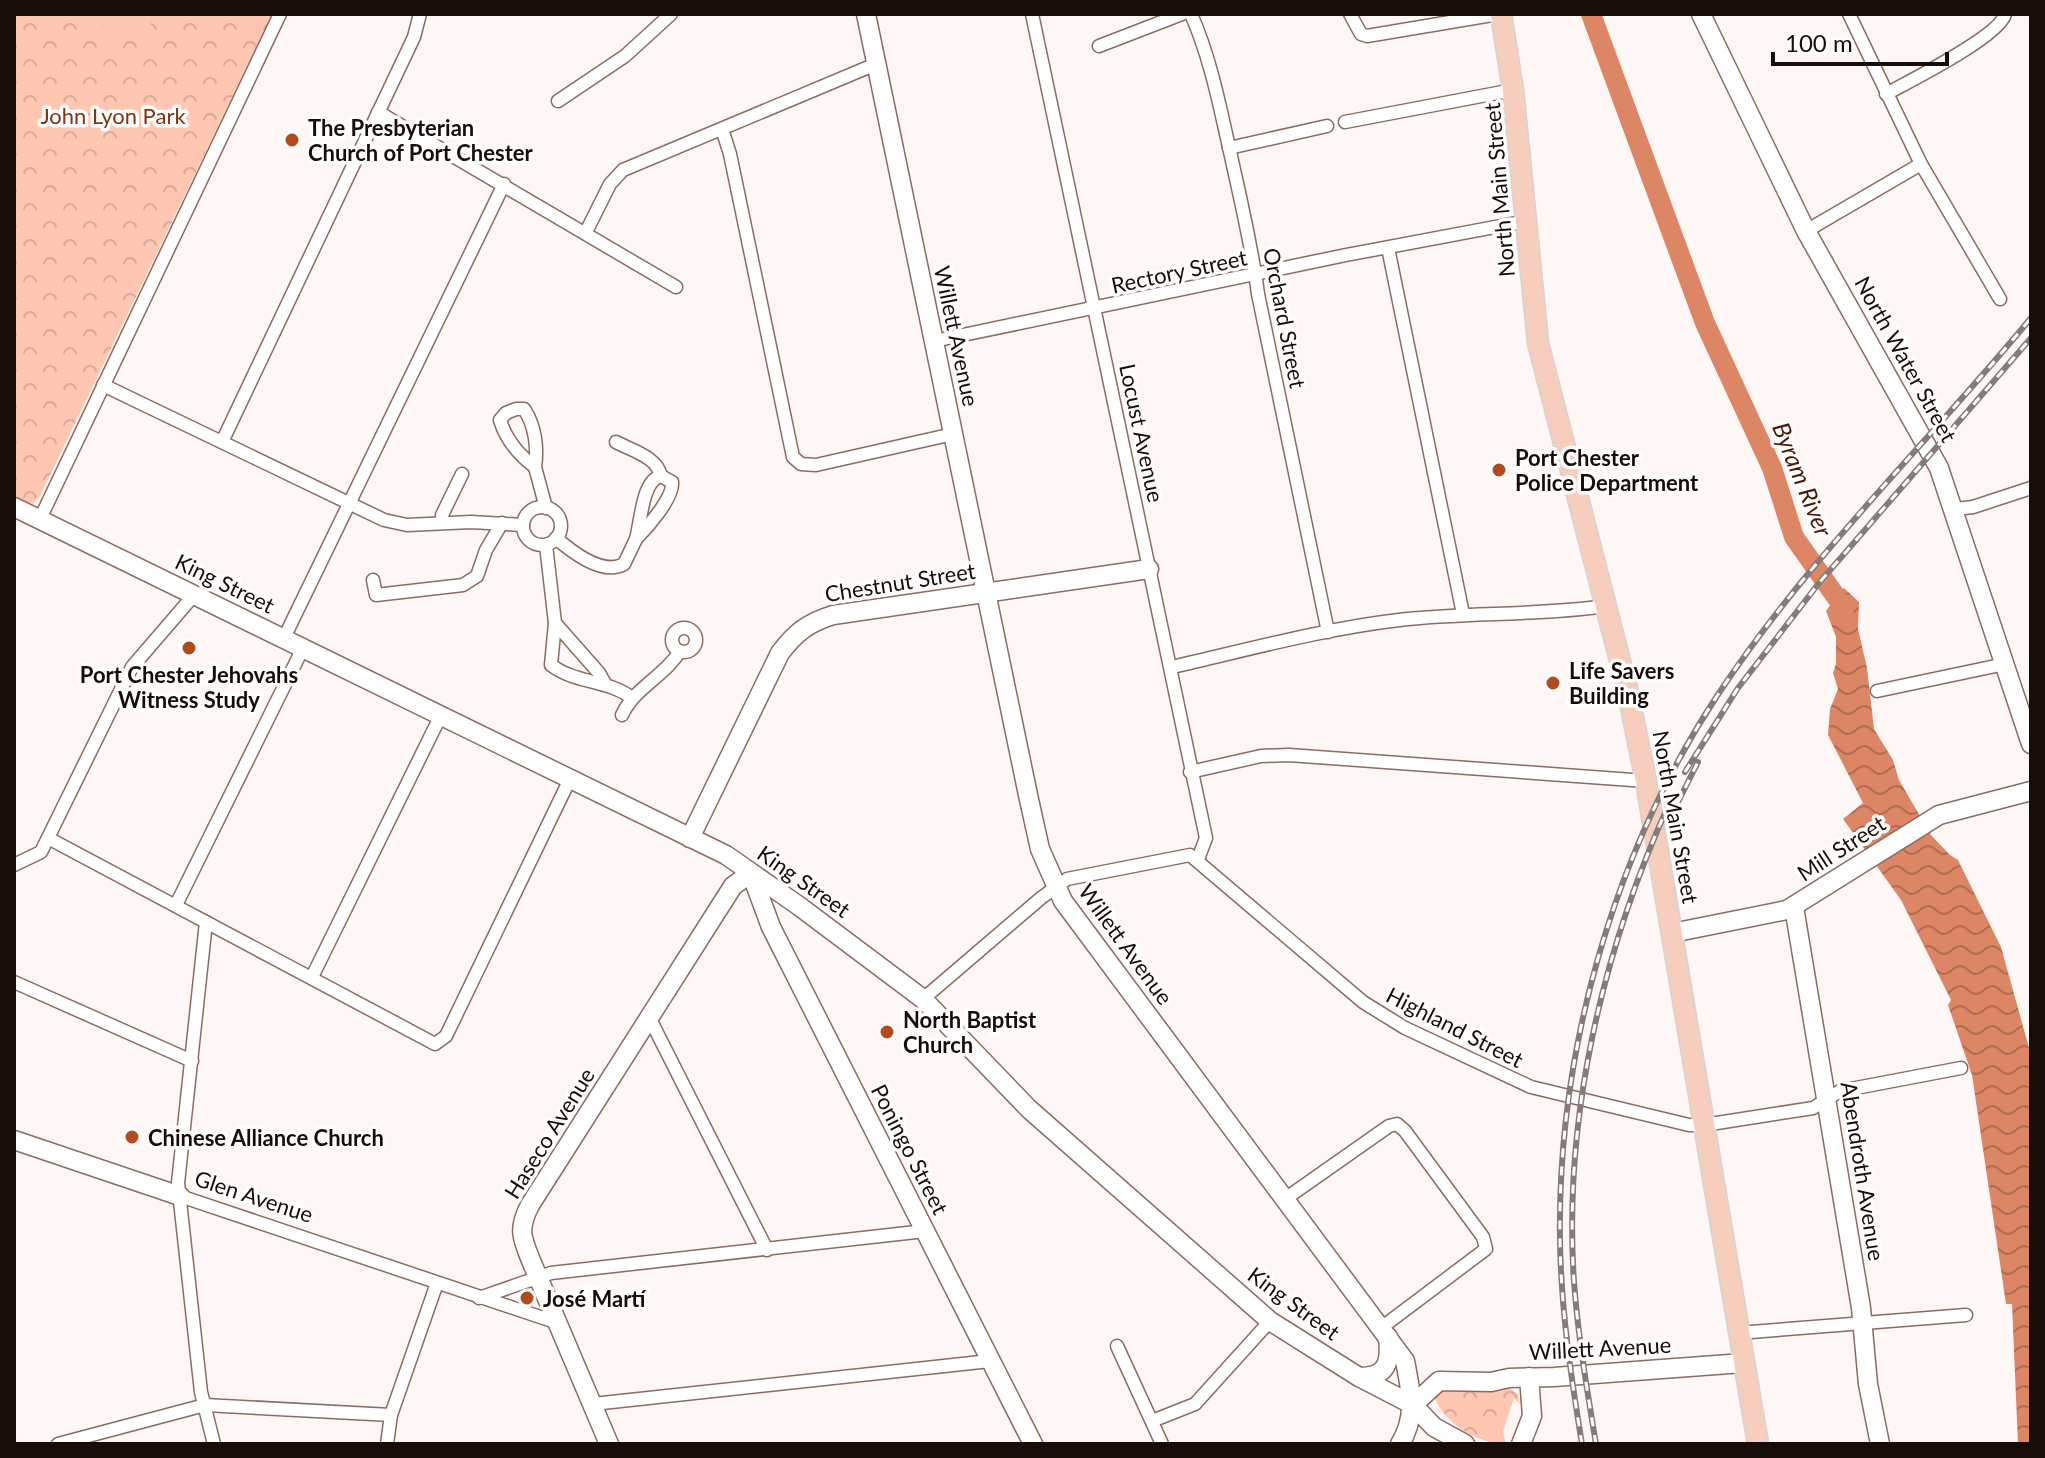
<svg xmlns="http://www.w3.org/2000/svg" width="2045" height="1458" font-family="Lato,sans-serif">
<defs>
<pattern id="park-crowns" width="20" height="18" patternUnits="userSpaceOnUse" patternTransform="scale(2)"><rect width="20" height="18" fill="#ffc6b2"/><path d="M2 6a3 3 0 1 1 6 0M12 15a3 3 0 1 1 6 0" fill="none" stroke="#daa998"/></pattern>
<pattern id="water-waves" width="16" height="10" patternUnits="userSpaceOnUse" patternTransform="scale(2)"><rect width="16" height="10" fill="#dc8666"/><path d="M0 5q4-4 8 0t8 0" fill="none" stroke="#b16c52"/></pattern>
</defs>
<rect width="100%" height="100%" fill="#fff7f5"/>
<g fill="url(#park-crowns)">
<polygon points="14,14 272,14 40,496 33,504 14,498"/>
<path d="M1508,1387L1518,1394L1520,1404L1514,1398L1503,1432L1506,1444C1477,1444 1441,1422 1433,1393L1435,1390Z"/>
</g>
<polygon fill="#ffc6b2" points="48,14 152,14 148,41"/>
<polygon fill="url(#water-waves)" points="1844,588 1859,602 1858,629 1867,668 1874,729 1893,760 1899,780 1931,835 1950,855 1958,860 2001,947 2031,1055 2031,1444 2018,1444 2012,1304 2006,1304 1972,1075 1948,1005 1951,1000 1901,900 1843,819 1863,803 1828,735 1830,709 1838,689 1833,673 1836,664 1836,637 1826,611"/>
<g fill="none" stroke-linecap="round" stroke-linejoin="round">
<polyline stroke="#dc8666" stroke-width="20" points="1591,14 1705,323 1772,468 1794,537 1839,601 1846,620"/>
<defs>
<g id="street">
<polyline points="1032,14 1206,838 1198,859"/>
<path d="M1191,14C1211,59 1220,108 1231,156C1241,202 1252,247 1258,294L1328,632"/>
<polyline points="1350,14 1361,34 1367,36 1498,14"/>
<polyline points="1849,14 1921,164 2000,299"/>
<polyline points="1099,46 1182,14"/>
<path d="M1886,94C1910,81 2000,36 2005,14"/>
<polyline points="558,101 625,56 671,14"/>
<polyline points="378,112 676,287"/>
<polyline points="1345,122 1513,90"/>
<polyline points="722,129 730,154 793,457 801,464 816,465 953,434"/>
<polyline points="1229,148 1327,126"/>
<polyline points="1806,231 1921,164"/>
<polyline points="586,232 610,184 623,170 876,64"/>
<polyline points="1388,248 1463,614"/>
<polyline points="934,341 1346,255 1527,221"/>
<polyline points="103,385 384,520 407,525 471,522 523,525"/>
<path d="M516,409H524C535,425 538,448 535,467C519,455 506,440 500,420L506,413Z"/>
<polyline points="222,442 414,37 420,14"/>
<path d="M616,442C633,451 657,457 661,476"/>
<polyline points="535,467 546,508"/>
<path d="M661,476L672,482C674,497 648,527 636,539C641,522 642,480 661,476Z"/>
<circle cx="542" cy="526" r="19"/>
<polyline points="1955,509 1973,507 2031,488"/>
<polyline points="40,519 280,14"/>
<polyline points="443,522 442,515 462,474"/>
<path d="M556,538C572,552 603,576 624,564L636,539"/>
<path d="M546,545L555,623L551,665C576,684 607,679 632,698"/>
<polyline points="373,580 376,595 463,585 477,576 486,550 502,523"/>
<polyline points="555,623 599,673 604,682"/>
<circle cx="684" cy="640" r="12"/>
<polyline points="284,638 504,184"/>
<path d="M1172,667C1247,650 1322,629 1399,620C1468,612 1537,616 1606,606"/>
<polyline points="1877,691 2005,664"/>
<path d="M622,715C634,688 665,676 680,651"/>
<polyline points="1190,772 1261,756 1289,755 1646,781"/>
<polyline points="48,838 435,1044 446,1036 570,779"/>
<polyline points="14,865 41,852 132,667 194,595"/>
<polyline points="176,905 303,648"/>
<polyline points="206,922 178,1183 201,1392 214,1444"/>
<polyline points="312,977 441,715"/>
<polyline points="14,982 192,1061"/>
<polyline points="923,999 1041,898 1067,879 1190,855 1363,1002 1405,1028 1531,1087 1689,1125 1704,1125 1813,1108 1840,1091 1961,1068"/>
<polyline points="650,1019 767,1250"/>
<polyline points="180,1196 558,1323"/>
<polyline points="1285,1199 1389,1126 1397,1124 1405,1131 1483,1237 1486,1249 1381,1328"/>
<polyline points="479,1298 551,1273 925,1231"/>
<polyline points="1738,1333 1966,1315"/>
<polyline points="1117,1346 1162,1444"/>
<polyline points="593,1404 990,1361"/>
<polyline points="1152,1421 1195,1404 1270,1321"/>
<polyline points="58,1444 205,1405 391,1415"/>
<polyline points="387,1444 391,1415 437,1283"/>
</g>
<g id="secondary">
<path d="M866,14L1028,795L1040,849L1063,901L1405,1361C1411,1392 1417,1416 1400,1444"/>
<polyline points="1701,14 1806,231 1939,468 2031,744"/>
<polyline points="14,507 726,855 799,906 923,999 1029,1109 1270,1321 1359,1377 1413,1405 1434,1427 1465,1444"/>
<path d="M690,838L780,653C796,632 808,623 833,615L1149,569"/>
<polyline points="1794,907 1861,1308 1868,1384 1880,1444"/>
<polyline points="1672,933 1787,910 1939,815 2031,791"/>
<polyline points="14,1140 180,1196"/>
<path d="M1359,1377C1387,1377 1391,1363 1388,1337"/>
<polyline points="1413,1405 1439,1381 1491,1382 1509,1378 1554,1377 1743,1363"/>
<path d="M609,1444L532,1263C522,1238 517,1230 530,1205L733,886L751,873L771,927L1033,1444"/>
<polyline points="1521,1444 1532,1416 1529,1377"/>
</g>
<polyline id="primary" points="1501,14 1513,90 1538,343 1627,688 1646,781 1758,1444"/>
</defs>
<use href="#street" stroke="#8c6b60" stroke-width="15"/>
<use href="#secondary" stroke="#8c6b60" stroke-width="21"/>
<use href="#primary" stroke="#d5d3d3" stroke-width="23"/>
<use href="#street" stroke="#fff" stroke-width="12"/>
<use href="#secondary" stroke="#fff" stroke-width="18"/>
<use href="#primary" stroke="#f7cdbd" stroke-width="20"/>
<defs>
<g id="rail">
<polyline points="1685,772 1738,688 1819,583 2031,338"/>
<polyline points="1669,820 1698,762"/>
<path d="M1582,1444C1571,1377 1561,1309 1560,1241C1557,1052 1613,854 1717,696C1807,559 1927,444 2031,318"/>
<path d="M1596,1444C1587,1390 1578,1336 1574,1282C1563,1119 1602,952 1669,804"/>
</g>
</defs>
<use href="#rail" stroke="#867b78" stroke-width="6"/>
<use href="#rail" stroke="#fff" stroke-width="3" stroke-dasharray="9" stroke-linecap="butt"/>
</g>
<g fill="#b04a1f" stroke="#fff" stroke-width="3">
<circle cx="292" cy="140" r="8"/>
<circle cx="1499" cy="470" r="8"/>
<circle cx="189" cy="648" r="8"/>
<circle cx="1553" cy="683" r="8"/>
<circle cx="887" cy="1032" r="8"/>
<circle cx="132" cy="1137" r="8"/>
<circle cx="527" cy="1298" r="8"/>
</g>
<g text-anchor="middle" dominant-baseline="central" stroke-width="7" stroke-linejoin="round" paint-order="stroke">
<g font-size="22" fill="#813312" stroke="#fff">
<text x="113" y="115">John Lyon Park</text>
</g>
<g font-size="22" font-weight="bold" fill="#180c08" stroke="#fff" text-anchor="start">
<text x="308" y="127">The Presbyterian<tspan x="308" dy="25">Church of Port Chester</tspan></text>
<text x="1515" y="457">Port Chester<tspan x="1515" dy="25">Police Department</tspan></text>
<text x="1569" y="670">Life Savers<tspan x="1569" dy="25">Building</tspan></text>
<text x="189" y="674" text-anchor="middle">Port Chester Jehovahs<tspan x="189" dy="25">Witness Study</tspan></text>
<text x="903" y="1019">North Baptist<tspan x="903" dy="25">Church</tspan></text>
<text x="148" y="1137">Chinese Alliance Church</text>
<text x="543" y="1298">José Martí</text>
</g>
<g font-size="22" fill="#180c08" stroke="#fff">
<text transform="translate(1499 190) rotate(-95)">North Main Street</text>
<text transform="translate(1179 271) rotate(-12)">Rectory Street</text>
<text transform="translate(1285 318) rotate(79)">Orchard Street</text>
<text transform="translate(957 336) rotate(78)">Willett Avenue</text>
<text transform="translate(1906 359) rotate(61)">North Water Street</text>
<text transform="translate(1142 433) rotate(78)">Locust Avenue</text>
<text transform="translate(900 582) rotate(-9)">Chestnut Street</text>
<text transform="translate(225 583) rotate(26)">King Street</text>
<text transform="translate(1676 817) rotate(80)">North Main Street</text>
<text transform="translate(1841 848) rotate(-33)">Mill Street</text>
<text transform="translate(804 881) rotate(35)">King Street</text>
<text transform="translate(1126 944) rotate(54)">Willett Avenue</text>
<text transform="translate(1455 1027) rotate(27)">Highland Street</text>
<text transform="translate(549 1133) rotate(-58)">Haseco Avenue</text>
<text transform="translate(910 1149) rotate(63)">Poningo Street</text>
<text transform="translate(1863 1171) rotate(81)">Abendroth Avenue</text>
<text transform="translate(254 1196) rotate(18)">Glen Avenue</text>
<text transform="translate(1294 1303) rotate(36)">King Street</text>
<text transform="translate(1600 1348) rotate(-3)">Willett Avenue</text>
</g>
<g font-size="24" font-style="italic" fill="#4c1701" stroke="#fff">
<text transform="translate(1803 479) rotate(68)">Byram River</text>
</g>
</g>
<rect width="2045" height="1458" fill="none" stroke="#180c08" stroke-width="32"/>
<path d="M1773 52v12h174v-12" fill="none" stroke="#180c08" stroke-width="4"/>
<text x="1785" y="52" font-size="24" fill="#180c08" stroke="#ffffff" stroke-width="6" paint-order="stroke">100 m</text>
</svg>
